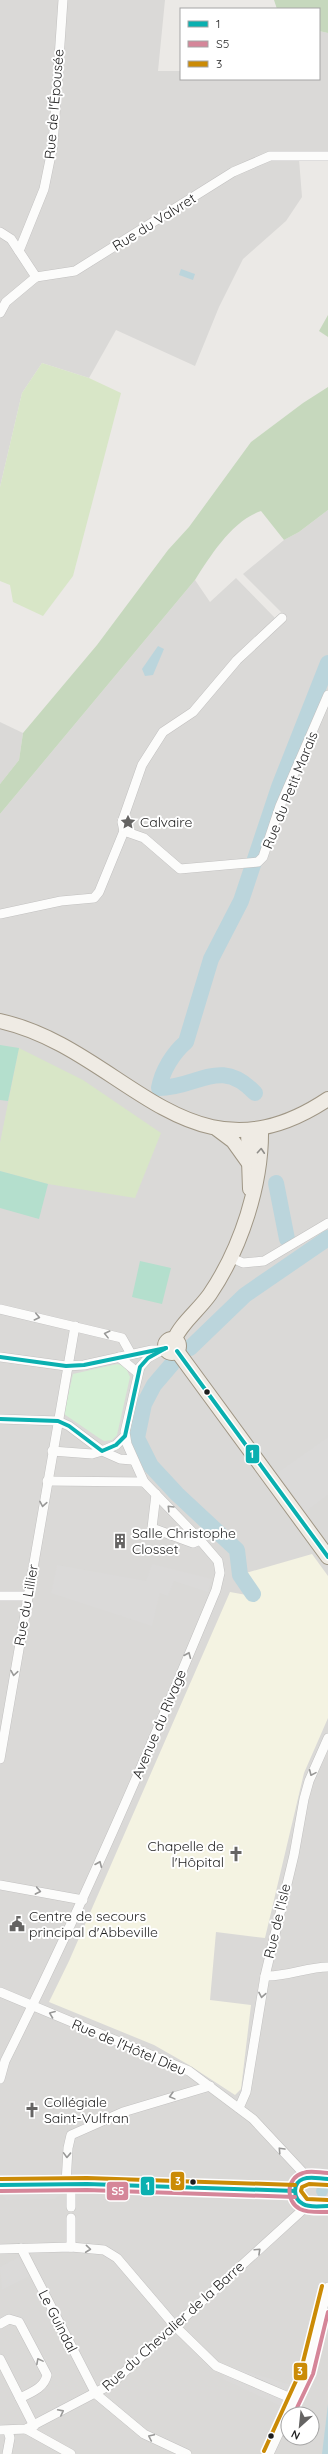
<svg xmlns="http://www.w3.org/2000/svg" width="328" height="2454" font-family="Quicksand,sans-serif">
<rect width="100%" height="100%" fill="#ebe9e6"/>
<g fill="#dad9d7" fill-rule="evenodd">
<polygon points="0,0 165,0 158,71 181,71 181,79 319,79 319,31 328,33 328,159 299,159 302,197 286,221 243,259 219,307 195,366 116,330 89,378 42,363 22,393 0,487"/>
<path d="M328,510V2454H0V814L195,580L210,602L236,578L275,618L281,612L243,574L284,540L299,532ZM288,2414H312V2438H288Z"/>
<polygon points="0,722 23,733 19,760 0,784"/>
</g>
<polygon fill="#f4f3e2" points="312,1554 328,1576 328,1718 304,1773 265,1938 216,1932 210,2000 251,2005 241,2089 235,2095 189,2065 154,2045 49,2002 69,1961 230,1592 252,1596 255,1593 246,1573"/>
<g fill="#d8e6c7">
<polygon points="42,363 89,378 121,393 73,576 43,616 13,602 10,585 0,581 0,487 22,393"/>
<polygon points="19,1048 83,1080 161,1133 135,1198 48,1184 0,1171 0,1143"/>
</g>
<g fill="#c6d8bd">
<polygon points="274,0 328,0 328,33 319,31 319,9 277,9"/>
<polygon points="328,315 328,337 319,331"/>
<path d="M328,387V510L299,532L284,540L261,511C232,521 211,555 195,580L0,814V784L19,760L23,733L97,645L168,550L189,527L251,442L303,403Z"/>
</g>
<polygon fill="#d5f0d5" points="117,1364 125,1366 130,1377 117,1435 112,1440 104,1441 99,1438 64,1414 73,1374"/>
<g fill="#b4dfcd">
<polygon points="0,1045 19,1048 8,1101 0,1100"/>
<polygon points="0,1171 48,1184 39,1219 0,1208"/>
<polygon points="140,1261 171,1268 162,1304 132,1297"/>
</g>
<g fill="#dbdad9">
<polygon points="328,1437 328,1495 305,1512 277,1473"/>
<polygon points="152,1564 212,1579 208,1592 174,1581 168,1596 160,1593 152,1626 51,1593 57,1565 146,1581"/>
<polygon points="2,2189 64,2189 64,2192 55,2199 6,2200 0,2192"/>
<polygon points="19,2257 30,2276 2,2290 0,2267"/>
<polygon points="225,2365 291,2385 283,2407 223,2379"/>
</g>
<g fill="#bbd5dc">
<polygon points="181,269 195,274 193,280 179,275"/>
<polygon points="158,646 164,649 153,675 145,676 142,669"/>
<circle cx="322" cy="2191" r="6"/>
<polygon points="328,2404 328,2454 322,2454"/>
</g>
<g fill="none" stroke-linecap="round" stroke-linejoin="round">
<g stroke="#bbd5dc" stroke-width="16">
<path d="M255,1093C220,1056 198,1088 159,1088C162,1071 173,1053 186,1042L211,959L241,901L279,787L328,663"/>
<polyline points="276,1183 287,1239"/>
<polyline points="190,1348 245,1295 328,1238"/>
<polyline points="172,1364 154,1385 144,1404 137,1438 151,1466 177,1494 237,1550 240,1575 253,1594"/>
</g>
<defs>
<g id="minor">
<polyline points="0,232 11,239 36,277 75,271 233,172 270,156 328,156"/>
<polyline points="19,251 44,189 53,145 63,0"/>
<polyline points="0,313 6,302 36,277"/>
<polyline points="124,831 144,838 180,869 258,862 263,857 280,806 328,695"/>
<polyline points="124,831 122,822 142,765 163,732 193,712 237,660 282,618"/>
<polyline points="0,914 61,901 94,898 99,892 124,831"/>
<polyline points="230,1257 243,1263 264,1261 328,1223"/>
<polyline points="0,1309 122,1338 131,1354"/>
<polyline points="0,1357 66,1366 84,1365 152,1350 161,1350"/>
<polyline points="119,1357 138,1373"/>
<polyline points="0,1419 58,1421 69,1426 102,1451 116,1445 125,1436"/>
<polyline points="52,1451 92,1454 102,1451 120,1459 132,1460"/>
<polyline points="47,1481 144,1482"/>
<polyline points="156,1494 152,1528 193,1543 200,1540"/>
<polyline points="0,1596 27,1596"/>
<polyline points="0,1759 75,1326"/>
<polyline points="0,1885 83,1900"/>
<path d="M265,1976C287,1977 307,1967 328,1967"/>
<polyline points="0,1992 189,2071 253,2119 308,2178"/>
<path d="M0,2079L5,2061C82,1907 150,1749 216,1590L220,1573L218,1561L200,1540L144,1482L127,1444L125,1432L140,1367L148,1358L166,1348"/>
<polyline points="239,2108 246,2092 265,1976 294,1855 304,1799 309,1781 328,1738"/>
<polyline points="66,2184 68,2148 71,2135 123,2112 210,2086"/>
<polyline points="71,2184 71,2207"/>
<polyline points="71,2218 71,2247"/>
<polyline points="21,2248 96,2394 144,2434 187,2454"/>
<polyline points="0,2249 71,2247 104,2250 117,2258 175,2326 216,2366 293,2399"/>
<path d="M0,2324L9,2319L19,2322L47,2375C44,2388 32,2392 20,2398"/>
<polyline points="0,2359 34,2426"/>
<polyline points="26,2429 71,2454"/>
<polyline points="0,2430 26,2429 110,2385 308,2205"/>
<polyline points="7,2454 10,2438 8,2431"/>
<polyline points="269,2454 307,2372 328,2287"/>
</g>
<g id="tertiary">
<path d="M328,2179C320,2179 310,2176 303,2179C292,2183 293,2199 303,2204C310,2207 321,2206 328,2206"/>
<polyline points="87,2184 295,2191"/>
<polyline points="0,2185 76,2184"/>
</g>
<g id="primary">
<path d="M0,1021C125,1049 189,1192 328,1099"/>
<polyline points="217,1129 233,1141 248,1162"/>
<polyline points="248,1131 250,1189"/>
<circle cx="172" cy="1346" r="7"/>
<path d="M174,1340C181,1323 199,1310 210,1294C241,1248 262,1184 261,1129"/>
<polyline points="177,1351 328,1557"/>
</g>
</defs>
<use href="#minor" stroke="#c2c1c0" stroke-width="10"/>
<use href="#tertiary" stroke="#c2c1c0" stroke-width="12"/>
<use href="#primary" stroke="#9f9685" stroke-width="16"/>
<use href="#minor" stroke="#fcfcfb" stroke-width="9"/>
<use href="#tertiary" stroke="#fcfcfb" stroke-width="11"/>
<use href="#primary" stroke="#efebe4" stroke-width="14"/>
<defs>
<g id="bus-1">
<polyline points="177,1351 328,1557"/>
<polyline points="0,1357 66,1366 84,1365 166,1348"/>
<polyline points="0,1419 58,1421 69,1426 102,1451 116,1445 125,1436 140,1367 148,1358 166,1348"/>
<path d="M328,2179C320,2179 311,2176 303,2179C292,2183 293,2199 303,2204C310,2208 320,2206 328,2206"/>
<polyline points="0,2185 87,2184 295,2191"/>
</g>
<g id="bus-2">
<path d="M328,2173C320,2173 311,2170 303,2173C286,2178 285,2201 300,2209C308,2213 319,2212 328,2212"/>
<polyline points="0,2191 87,2190 295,2197"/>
<polyline points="294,2414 313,2374 328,2312"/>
</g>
<g id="bus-3">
<polyline points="0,2179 87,2178 295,2185"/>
<polyline points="328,2185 309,2184 302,2187 301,2191 307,2199 328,2200"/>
<polyline points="264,2451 301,2370 322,2286"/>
</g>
</defs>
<use href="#bus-1" stroke="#fff" stroke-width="7"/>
<use href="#bus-2" stroke="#fff" stroke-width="7"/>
<use href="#bus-3" stroke="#fff" stroke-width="7"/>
<use href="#bus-1" stroke="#0ab0b0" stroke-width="4"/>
<use href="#bus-2" stroke="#d58699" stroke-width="4"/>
<use href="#bus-3" stroke="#cb8b06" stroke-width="4"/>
</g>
<defs><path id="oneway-chevron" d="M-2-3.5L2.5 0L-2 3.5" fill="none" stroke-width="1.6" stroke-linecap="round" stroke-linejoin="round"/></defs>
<use stroke="#908e8a" href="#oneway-chevron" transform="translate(261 1151) rotate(-86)"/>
<g stroke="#989897">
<use href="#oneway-chevron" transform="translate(37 1317) rotate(13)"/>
<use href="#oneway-chevron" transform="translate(107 1334) rotate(-166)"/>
<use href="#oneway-chevron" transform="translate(43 1504) rotate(100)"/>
<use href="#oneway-chevron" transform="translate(170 1508) rotate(-134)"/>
<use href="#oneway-chevron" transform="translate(188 1655) rotate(-67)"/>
<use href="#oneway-chevron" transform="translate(14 1673) rotate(99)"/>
<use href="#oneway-chevron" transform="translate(312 1773) rotate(114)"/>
<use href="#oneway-chevron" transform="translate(99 1864) rotate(-67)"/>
<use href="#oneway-chevron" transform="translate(38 1891) rotate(11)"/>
<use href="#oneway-chevron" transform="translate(262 1995) rotate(100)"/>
<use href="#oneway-chevron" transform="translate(52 2014) rotate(-159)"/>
<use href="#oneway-chevron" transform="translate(172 2096) rotate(165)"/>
<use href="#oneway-chevron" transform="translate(281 2150) rotate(-133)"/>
<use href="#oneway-chevron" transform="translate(67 2155) rotate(92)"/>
<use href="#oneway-chevron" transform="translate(88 2249) rotate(6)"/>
<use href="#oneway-chevron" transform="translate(258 2251) rotate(-43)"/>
<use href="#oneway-chevron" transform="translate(39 2361) rotate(-118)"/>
<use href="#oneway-chevron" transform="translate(61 2412) rotate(-27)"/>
<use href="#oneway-chevron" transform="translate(151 2437) rotate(-155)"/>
</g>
<defs>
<symbol id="sight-bare" viewBox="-9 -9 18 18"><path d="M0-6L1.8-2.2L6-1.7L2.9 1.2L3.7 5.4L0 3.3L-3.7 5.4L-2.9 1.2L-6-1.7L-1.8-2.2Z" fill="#656463" stroke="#fff" stroke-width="2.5" paint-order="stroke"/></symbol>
<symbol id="building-bare" viewBox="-9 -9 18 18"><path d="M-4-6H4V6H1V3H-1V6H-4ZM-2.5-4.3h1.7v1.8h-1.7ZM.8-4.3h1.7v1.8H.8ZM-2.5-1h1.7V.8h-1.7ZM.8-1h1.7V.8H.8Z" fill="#656463" stroke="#fff" stroke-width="2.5" paint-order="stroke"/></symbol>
<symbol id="church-bare" viewBox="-9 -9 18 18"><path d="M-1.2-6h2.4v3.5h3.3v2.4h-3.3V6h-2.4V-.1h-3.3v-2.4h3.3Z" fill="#656463" stroke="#fff" stroke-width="2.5" paint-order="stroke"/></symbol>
<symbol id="civic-bare" viewBox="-9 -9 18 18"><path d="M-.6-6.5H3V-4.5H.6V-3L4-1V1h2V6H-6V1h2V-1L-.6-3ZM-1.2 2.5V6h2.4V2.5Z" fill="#656463" stroke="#fff" stroke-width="2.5" paint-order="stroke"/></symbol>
</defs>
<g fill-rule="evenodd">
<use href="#sight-bare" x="117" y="811" width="22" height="22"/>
<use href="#building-bare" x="109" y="1530" width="22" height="22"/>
<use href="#church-bare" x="225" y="1843" width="22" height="22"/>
<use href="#civic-bare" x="6" y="1913" width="22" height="22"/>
<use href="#church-bare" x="21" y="2099" width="22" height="22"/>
</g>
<g fill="#1d1d1d" stroke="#fff" stroke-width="1.5">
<circle cx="207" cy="1392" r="3.5"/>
<circle cx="193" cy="2182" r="3.5"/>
<circle cx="271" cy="2436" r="3.5"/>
</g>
<g text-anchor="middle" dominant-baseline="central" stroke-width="4" stroke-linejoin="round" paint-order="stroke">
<g font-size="14" fill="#1d1d1d" stroke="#fff">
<text transform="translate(54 104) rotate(-85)">Rue de l'Épousée</text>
<text transform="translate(154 222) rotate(-32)">Rue du Valvret</text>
<text transform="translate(290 790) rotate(-68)">Rue du Petit Marais</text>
<text transform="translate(26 1605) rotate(-80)">Rue du Lillier</text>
<text transform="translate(159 1724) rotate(-67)">Avenue du Rivage</text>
<text transform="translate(277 1921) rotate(-77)">Rue de l'Isle</text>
<text transform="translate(129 2047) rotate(23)">Rue de l'Hôtel Dieu</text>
<text transform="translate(58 2321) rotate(63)">Le Guindal</text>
<text transform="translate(173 2326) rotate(-42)">Rue du Chevalier de la Barre</text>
</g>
<g font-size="14" fill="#1d1d1d" stroke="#fff" text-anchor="start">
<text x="140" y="822">Calvaire</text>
<text x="132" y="1533">Salle Christophe<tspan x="132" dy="16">Closset</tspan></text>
<text x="224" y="1846" text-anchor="end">Chapelle de<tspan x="224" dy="16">l'Hôpital</tspan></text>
<text x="29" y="1916">Centre de secours<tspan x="29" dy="16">principal d'Abbeville</tspan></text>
<text x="44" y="2102">Collégiale<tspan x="44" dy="16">Saint-Vulfran</tspan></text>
</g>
</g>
<g stroke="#fff" stroke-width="1.5">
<rect x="245" y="1444" width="15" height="20" rx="4" fill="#0ab0b0"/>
<rect x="170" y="2171" width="15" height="20" rx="4" fill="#cb8b06"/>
<rect x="140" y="2176" width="15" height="20" rx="4" fill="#0ab0b0"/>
<rect x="106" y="2181" width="23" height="20" rx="4" fill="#d58699"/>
<rect x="293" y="2362" width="15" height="19" rx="4" fill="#cb8b06"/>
</g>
<g font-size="11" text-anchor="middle" font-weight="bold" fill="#fff">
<text x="252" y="1458">1</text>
<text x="178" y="2185">3</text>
<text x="148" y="2190">1</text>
<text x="118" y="2195">S5</text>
<text x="300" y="2375">3</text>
</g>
<rect x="180" y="8" width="140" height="72" fill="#ffffff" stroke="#a5a5a5"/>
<rect x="188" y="21" width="20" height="6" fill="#0ab0b0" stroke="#a5a5a5"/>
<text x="216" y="28" font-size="12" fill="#1d1d1d">1</text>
<rect x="188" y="41" width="20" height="6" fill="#d58699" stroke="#a5a5a5"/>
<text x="216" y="48" font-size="12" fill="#1d1d1d">S5</text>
<rect x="188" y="61" width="20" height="6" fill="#cb8b06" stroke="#a5a5a5"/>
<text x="216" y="68" font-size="12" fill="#1d1d1d">3</text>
<g transform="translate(300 2426) rotate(207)"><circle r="19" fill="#ffffff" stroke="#a5a5a5"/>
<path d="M0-3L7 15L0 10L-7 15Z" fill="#656463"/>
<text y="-6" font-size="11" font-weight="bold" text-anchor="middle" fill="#1d1d1d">N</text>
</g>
</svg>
